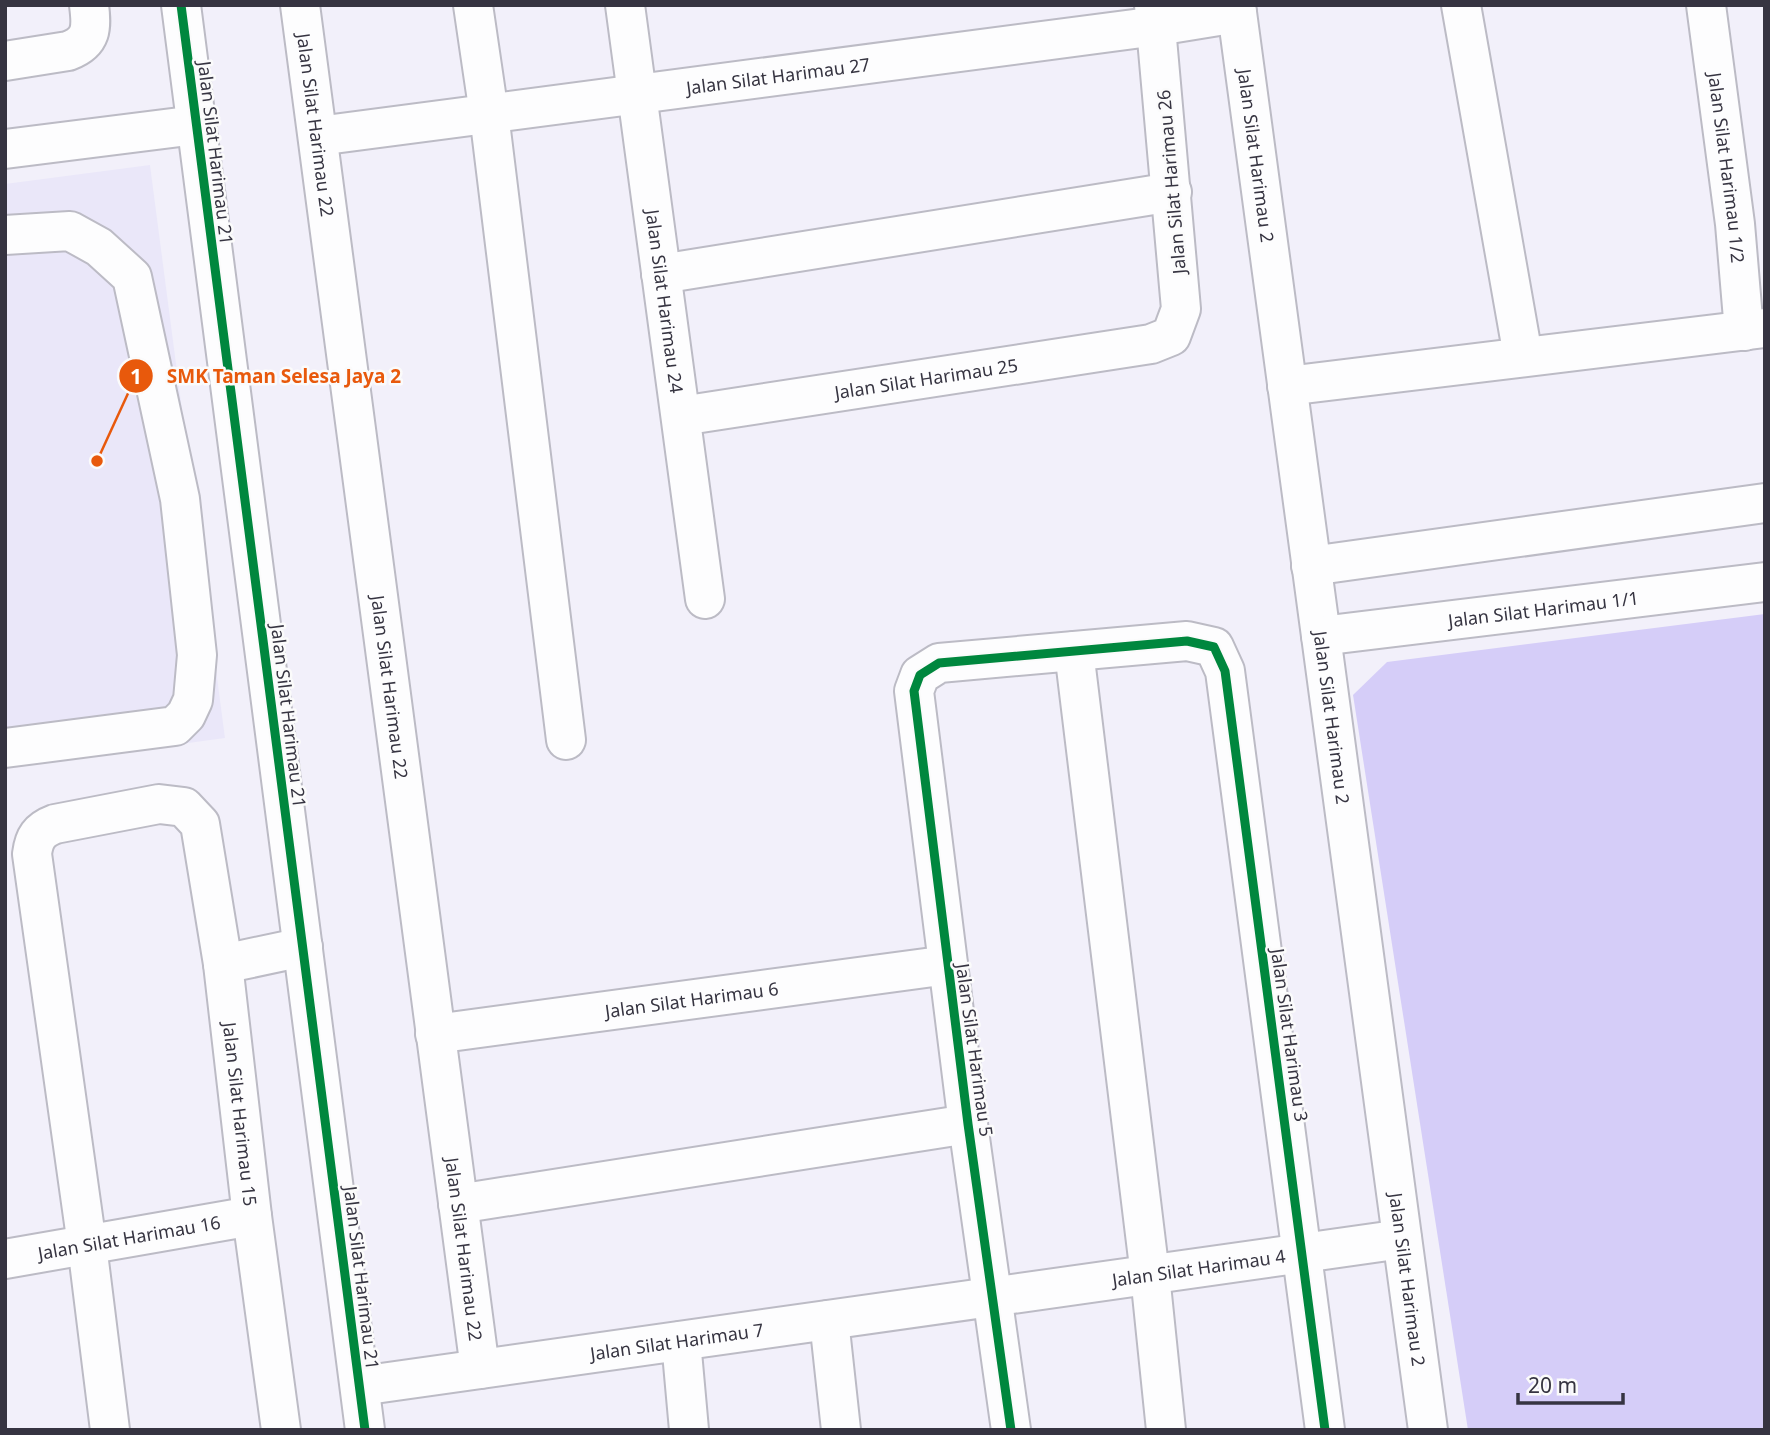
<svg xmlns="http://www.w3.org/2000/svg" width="1770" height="1435" font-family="'Noto Sans',sans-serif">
<rect width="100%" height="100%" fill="#f2f0fa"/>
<polygon fill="#eae7f9" points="150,165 225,738 5,768 5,184"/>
<polygon fill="#d5cdf8" points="1765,614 1765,1430 1468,1430 1353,695 1387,662"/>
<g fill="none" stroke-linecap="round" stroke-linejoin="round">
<defs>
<g id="minor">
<polyline points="181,5 365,1430"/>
<path id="s1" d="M300,5L480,1369"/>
<polyline points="473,5 489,114 566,740"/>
<path id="s2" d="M625,5L705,599"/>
<path id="s3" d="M1236,5L1428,1430"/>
<polyline points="1461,5 1523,356"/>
<path id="s4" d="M1706,5L1735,224L1744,331"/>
<path d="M5,61L68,51C92,42 92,28 89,5"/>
<path id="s5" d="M318,136L1157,26L1237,13"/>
<polyline points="5,149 196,125"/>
<polyline points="5,235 70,231 99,247 132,277 180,499 197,655 193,700 186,715 175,726 5,748"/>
<polyline points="661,274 1172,192"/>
<polyline points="1287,386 1765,328"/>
<path id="s6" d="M681,416L1151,344L1171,336L1181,309L1154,5"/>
<polyline points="1311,566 1765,503"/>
<path id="s7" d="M1321,636L1765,582"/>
<polyline points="1074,651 1150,1275 1166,1430"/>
<polyline points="223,964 303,947"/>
<path id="s8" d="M435,1034L948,965"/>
<polyline points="458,1204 968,1124"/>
<path id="s9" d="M5,1259L252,1216"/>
<polyline points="829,1320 841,1430"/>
<polyline points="681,1341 689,1430"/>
<path id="s10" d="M360,1386L1402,1239"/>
<path id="s11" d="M110,1430L87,1245L32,854C34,838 39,830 55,824L159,804L184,807L200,824L223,964L252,1216L281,1430"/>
<polyline points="1011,1430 968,1124 914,691 920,675 939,663 1187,641 1214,647 1225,671 1325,1430"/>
</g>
</defs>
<use href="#minor" stroke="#bcbbc5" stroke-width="42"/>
<use href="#minor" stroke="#fdfdfe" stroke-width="38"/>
<defs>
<g id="cycleway">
<polyline points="181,5 365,1430"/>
<polyline points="1011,1430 968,1124 914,691 920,675 939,663 1187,641 1214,647 1225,671 1325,1430"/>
</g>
</defs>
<use href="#cycleway" stroke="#fbfbfb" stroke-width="13"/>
<use href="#cycleway" stroke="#00873e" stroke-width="9"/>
</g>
<g text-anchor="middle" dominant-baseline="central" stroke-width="5" stroke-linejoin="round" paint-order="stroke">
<g font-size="18" fill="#363441" stroke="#fbfbfb">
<text stroke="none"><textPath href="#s5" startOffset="464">Jalan Silat Harimau 27</textPath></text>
<text stroke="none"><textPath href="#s1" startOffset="121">Jalan Silat Harimau 22</textPath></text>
<text transform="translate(216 153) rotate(83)">Jalan Silat Harimau 21</text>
<text stroke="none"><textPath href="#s3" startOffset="152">Jalan Silat Harimau 2</textPath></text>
<text stroke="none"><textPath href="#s4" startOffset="164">Jalan Silat Harimau 1/2</textPath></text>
<text transform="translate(1171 182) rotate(-95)">Jalan Silat Harimau 26</text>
<text stroke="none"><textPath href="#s2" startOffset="299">Jalan Silat Harimau 24</textPath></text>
<text stroke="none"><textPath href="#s6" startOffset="248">Jalan Silat Harimau 25</textPath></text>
<text stroke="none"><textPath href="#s7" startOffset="224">Jalan Silat Harimau 1/1</textPath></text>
<text stroke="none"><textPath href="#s1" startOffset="688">Jalan Silat Harimau 22</textPath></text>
<text transform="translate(289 716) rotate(83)">Jalan Silat Harimau 21</text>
<text stroke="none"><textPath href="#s3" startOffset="719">Jalan Silat Harimau 2</textPath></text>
<text stroke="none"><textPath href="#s8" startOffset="259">Jalan Silat Harimau 6</textPath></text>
<text transform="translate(1290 1035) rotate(82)">Jalan Silat Harimau 3</text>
<text transform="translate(975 1050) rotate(82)">Jalan Silat Harimau 5</text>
<text stroke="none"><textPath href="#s11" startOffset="1069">Jalan Silat Harimau 15</textPath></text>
<text stroke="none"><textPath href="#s9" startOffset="126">Jalan Silat Harimau 16</textPath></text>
<text stroke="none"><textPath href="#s1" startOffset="1255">Jalan Silat Harimau 22</textPath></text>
<text stroke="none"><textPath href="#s10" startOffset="847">Jalan Silat Harimau 4</textPath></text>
<text transform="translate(362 1278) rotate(83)">Jalan Silat Harimau 21</text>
<text stroke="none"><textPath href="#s3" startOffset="1286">Jalan Silat Harimau 2</textPath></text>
<text stroke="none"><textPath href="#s10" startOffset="320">Jalan Silat Harimau 7</textPath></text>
</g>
</g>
<path fill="none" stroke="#e8590c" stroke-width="2.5" d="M97 461L136 376"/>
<g fill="#e8590c" stroke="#fbfbfb" stroke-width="2.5">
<circle cx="97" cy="461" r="7"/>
<circle cx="136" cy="376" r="18"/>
</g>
<g font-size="21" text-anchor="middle" font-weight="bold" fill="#fff">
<text x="136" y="384">1</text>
</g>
<g font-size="19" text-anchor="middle" font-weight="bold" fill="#e8590c" stroke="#fbfbfb" stroke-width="5" stroke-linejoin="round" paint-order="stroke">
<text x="284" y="383">SMK Taman Selesa Jaya 2</text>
</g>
<rect width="1770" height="1435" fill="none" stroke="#363441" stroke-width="14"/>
<path d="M1518 1393v10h105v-10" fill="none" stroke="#363441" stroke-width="3.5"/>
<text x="1528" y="1393" font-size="21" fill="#363441" stroke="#fbfbfb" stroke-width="5" paint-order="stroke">20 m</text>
</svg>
